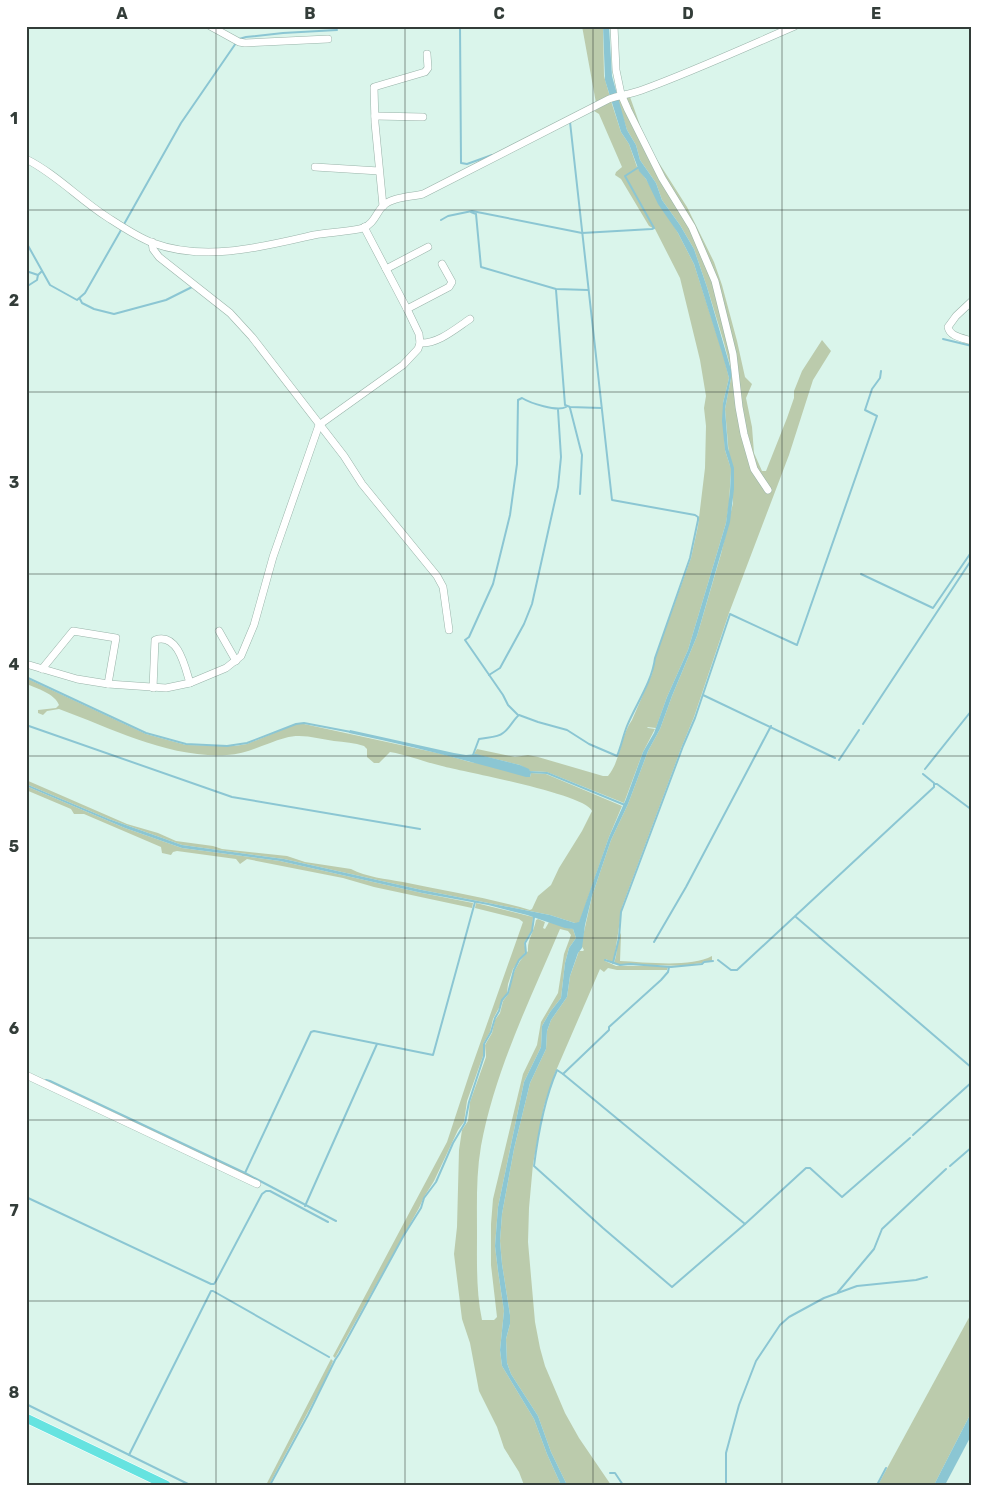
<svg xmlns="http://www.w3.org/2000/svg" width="998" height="1511" font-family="Rubik,sans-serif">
<rect width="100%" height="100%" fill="#daf5eb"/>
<g fill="#bbcbac" fill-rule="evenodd">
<polygon points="582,26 603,26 604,76 610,97 596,103"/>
<polygon points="630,97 641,128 652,152 687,207 714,262 722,285 737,341 745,377 752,384 746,398 752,427 754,453 762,471 766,471 787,418 794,398 794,391 802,371 822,340 831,351 813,380 789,455 729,613 694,717 682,746 622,907 614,960 613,963 606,959 605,961 616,966 661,966 668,967 667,970 617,970 608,968 604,972 600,969 555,1073 544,1106 533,1164 529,1208 528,1242 535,1322 540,1348 545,1366 565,1413 579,1438 611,1485 567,1485 551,1452 538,1416 511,1374 507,1363 506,1339 510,1324 510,1315 502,1264 500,1241 502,1214 514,1149 530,1083 546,1049 547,1031 551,1020 567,997 570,976 579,951 583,951 584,950 581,945 592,896 611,840 628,804 648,751 660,729 672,696 697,636 721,554 733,503 725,409 732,373 724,343 707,287 694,249 680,225 662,200 656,183 640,160 636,145 627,130 617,99"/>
<path d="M611,101L621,132L629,144L637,167L646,179L678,233L694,264L723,354L729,378L723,403L725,450L731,469L729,504L726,523L688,650L667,697L656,728L647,727L648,728L655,729L643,752L624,803L547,772L530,771L520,765L474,754L477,749L515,757L528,755L538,757L603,776H608C621,760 620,737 632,720L652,674L655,658L691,558L698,526L705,468L706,426L704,408L706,396L700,360L680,278L655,229L649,226L621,179L615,175L616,172L622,167L599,114L594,111Z"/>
<path d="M26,678L146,734L186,745L235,746L247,744L296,724H304L442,754L470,762L484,764L530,777L531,773L546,774L622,806L609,837L581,918L579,923H575L550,915L422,890L284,859L182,845L109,819L26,784V780L127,824L158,833L176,841L213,846L222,849L287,856L305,862L351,869C366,877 386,879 403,882C446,891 489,898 530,910L532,909L538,896L551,885L559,868L582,831L592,811C585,794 464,772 442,766C424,762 408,755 390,752L379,763H374L367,757V749L364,746C355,743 344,742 334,741C318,739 302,733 285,738C266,743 248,754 227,755C167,758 114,729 59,709L47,711L43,715L38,713V710L56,708L59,705C55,694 37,688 26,684Z"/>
<polygon points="26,786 125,828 182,848 280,861 422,893 473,903 472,908 374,887 343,878 247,859 240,864 236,859 177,851 173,852 171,855 162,853 161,847 84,814 74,814 71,809 26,790"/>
<polygon points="476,903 533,917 532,930 524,943 526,951 513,969 508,984 507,993 493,1019 490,1032 483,1044 483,1056 467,1101 464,1122 458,1130 434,1181 424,1197 419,1208 335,1358 333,1356 447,1142 470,1072 523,922 519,919 475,908"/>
<path d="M538,919L545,922L543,928L545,929L549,922L573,929L576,938L569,948L565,963L561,998L550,1012L542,1026L541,1047L524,1082L498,1207L495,1246L498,1271L504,1311L500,1350L502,1366L534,1419L547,1454L561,1485H524L519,1472L504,1448L497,1427L479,1391L470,1343L462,1319L454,1254L457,1227L459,1150L462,1130L468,1121L470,1102L486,1057L485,1045L492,1033L495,1020L500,1013L503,1001L509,993L510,983L515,970L520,961L528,951C527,940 534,932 536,920ZM560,929L568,931L571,935L564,954L558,993L541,1022L537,1045L523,1074L493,1199L491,1224V1265L497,1317L494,1320H482C476,1292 477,1262 477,1233C477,1204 476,1175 481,1146C495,1070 530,1000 560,929Z"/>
<path d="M619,930L621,935L620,961C644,962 691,968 712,956V961H704L702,963L694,964L689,966L616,964L614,963L616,956Z"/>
<polygon points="972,1312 972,1411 934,1485 878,1485"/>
<polygon points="331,1359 333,1361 325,1380 269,1485 266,1485"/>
</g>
<g fill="#8bc6d3">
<polygon points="603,26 609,26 612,76 627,130 636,145 640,160 656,183 662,200 680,225 694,249 707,287 732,373 725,409 728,448 734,468 734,489 730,522 697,636 672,696 660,729 648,751 628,804 611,840 592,896 585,925 582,948 578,953 570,976 567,997 551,1020 547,1031 546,1049 530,1083 514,1149 502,1214 500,1241 502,1264 510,1315 510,1324 506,1339 507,1363 511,1374 538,1416 551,1452 567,1485 561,1485 547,1454 534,1419 502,1366 500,1350 504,1311 498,1271 495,1246 498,1207 524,1082 541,1047 542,1026 550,1012 561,998 565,963 569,948 576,938 573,929 565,928 527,915 488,905 422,893 280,861 182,848 125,828 26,786 26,784 109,819 182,845 284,859 422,890 550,915 575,923 579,922 609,837 626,799 643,752 654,733 667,697 688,650 726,523 730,491 731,469 725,450 722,421 723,403 729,378 722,353 694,264 678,233 658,204 646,179 639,171 629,144 621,132 605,80"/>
<path d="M350,730L454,753L466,755L476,754L520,765L529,769L531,773L530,777H526C468,761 409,745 349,733Z"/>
<polygon points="972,1411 972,1434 945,1485 934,1485"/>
</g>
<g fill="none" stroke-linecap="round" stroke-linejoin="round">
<g stroke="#8bc6d3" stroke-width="2">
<polyline points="460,26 461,163 467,164 492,155"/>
<polyline points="239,39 246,37 283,33 337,30"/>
<polyline points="471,212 476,214 481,267 556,289 588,290"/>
<polyline points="441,220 448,216 472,211 582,233 652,229 654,228 625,176 639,167"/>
<polyline points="123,226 181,123 236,43"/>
<polyline points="26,242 50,285 77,300 85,293 121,230"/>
<polyline points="26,271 38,275"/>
<polyline points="26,287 37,280 38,275 42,271"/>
<polyline points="556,290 565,405 570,407 601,408"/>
<polyline points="80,299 82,303 94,309 114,314 166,300 192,287"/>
<polyline points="943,339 972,346"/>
<polyline points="570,408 582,455 580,494"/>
<polyline points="861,574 933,608 972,551"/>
<polyline points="489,675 500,668 524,624 532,604 558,487 561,457 558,410"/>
<polyline points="26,677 146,733 186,744 227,746 247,743 296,724 304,723 351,732"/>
<polyline points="703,695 835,758"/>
<path d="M518,715L508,705L503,695L465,640L469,637L493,584L510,515L517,464L518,400L522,398C530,403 557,412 566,407"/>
<polyline points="863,724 972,559"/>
<polyline points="26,725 232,797 420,829"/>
<path d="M473,755L479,739C487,737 497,738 503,733C510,728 513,720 519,715L538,722L567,730L589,744L617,756C621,747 623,736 627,726C636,704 652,682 655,658L690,558L698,520V517L695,515L612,500L570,122"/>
<polyline points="839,760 859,730"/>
<polyline points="925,769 972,710"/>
<polyline points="529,772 547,773 625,805"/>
<polyline points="935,784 937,784 972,810"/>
<polyline points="796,917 972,1068"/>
<polyline points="654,942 686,887 771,726"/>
<polyline points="605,960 620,965 630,964 671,967 702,964 704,962 713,961"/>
<polyline points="718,960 731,970 737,970 934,787 934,783 923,774"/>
<polyline points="613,963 619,938 621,912 683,746 695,718 730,614 797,645 877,416 865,410 872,389 880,378 881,371"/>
<polyline points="669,967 668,972 661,980 609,1027 609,1030 563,1074 745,1224"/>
<path d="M563,1074L557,1070C544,1100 538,1134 534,1166L603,1228L672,1287L745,1224L806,1168H810L842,1197L910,1138"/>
<polyline points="46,1080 50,1081 245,1173 336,1221"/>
<polyline points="913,1135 972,1082"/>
<polyline points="950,1166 972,1147"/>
<polyline points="245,1173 311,1032 314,1031 433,1055 475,902"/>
<polyline points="26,1197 211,1284 214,1284 216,1281 262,1194 266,1191 270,1191 328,1222"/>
<polyline points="305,1206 377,1044"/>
<polyline points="838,1292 874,1249 882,1229 946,1169"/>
<polyline points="26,1404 190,1485"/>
<polyline points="129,1455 211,1291 213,1291 329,1357"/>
<polyline points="610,1473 615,1473 623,1485"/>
<polyline points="270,1485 308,1415 335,1360 339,1354 404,1235 421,1208 424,1198 436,1182 453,1143 465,1123 469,1102 484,1056 484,1044 491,1032 495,1018 499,1011 502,1000 508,993 514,970 519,960 526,953 525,943 532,931 534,917"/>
<polyline points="726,1485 726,1453 739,1405 756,1361 780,1325 789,1317 824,1298 857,1286 916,1280 927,1277"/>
<polyline points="877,1485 886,1468"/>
</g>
<defs>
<g id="minor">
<polyline points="210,26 239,42 245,43 328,39"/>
<polyline points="614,26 616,70 621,94 628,110 662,178 692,227 715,281 733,354 739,407 744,434 754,469 768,490"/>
<polyline points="375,116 423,117"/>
<path d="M26,159C56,174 79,199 107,217C121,226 137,237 153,243C205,262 262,247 314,235C328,232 350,232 363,228C374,224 376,213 383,206C392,197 411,197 423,194L609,99C620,95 632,94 642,90C694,71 744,48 795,26"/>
<polyline points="315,167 379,171"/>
<polyline points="383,206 375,123 374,87 425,72 428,68 427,54"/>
<polyline points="152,242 153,249 159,257 230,313 252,337 344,456 362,484 437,576 443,587 449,630"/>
<polyline points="386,269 428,247"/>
<path d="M972,301L956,316L948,327C950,337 963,338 972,341"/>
<polyline points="407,309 449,287 452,282 442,264"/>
<path d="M420,343C438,344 455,329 470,319"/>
<polyline points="219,631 236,661"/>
<polyline points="26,664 77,679 108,684 166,688 190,683 226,668 241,656 254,625 273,557 319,425 403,365 418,349 420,343 419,334 407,309 364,227"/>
<polyline points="42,669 73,631 116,638 108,684"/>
<path d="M153,688L155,640C178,632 185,667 190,683"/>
<polyline points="26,1075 257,1184"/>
</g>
<polyline id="major" points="26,1418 166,1485"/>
</defs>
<use href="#minor" stroke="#99b3a9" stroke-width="8"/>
<use href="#major" stroke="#fff" stroke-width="10"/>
<use href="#minor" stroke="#fff" stroke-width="7"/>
<use href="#major" stroke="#66e3e0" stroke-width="9"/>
</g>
<path fill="none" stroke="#333d39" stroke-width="1" stroke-opacity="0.55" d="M216,26V1485M405,26V1485M593,26V1485M782,26V1485M26,210H972M26,392H972M26,574H972M26,756H972M26,938H972M26,1120H972M26,1301H972"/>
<rect width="998" height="1511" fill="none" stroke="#ffffff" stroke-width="55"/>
<rect x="28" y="28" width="942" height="1456" fill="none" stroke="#333d39" stroke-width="2"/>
<g font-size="16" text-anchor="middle" font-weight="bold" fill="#333d39">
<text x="122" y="19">A</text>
<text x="310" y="19">B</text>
<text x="499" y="19">C</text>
<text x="688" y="19">D</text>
<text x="876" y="19">E</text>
<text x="14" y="124">1</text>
<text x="14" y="306">2</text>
<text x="14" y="488">3</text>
<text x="14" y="670">4</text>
<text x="14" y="852">5</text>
<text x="14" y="1034">6</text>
<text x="14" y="1216">7</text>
<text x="14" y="1398">8</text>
</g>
</svg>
